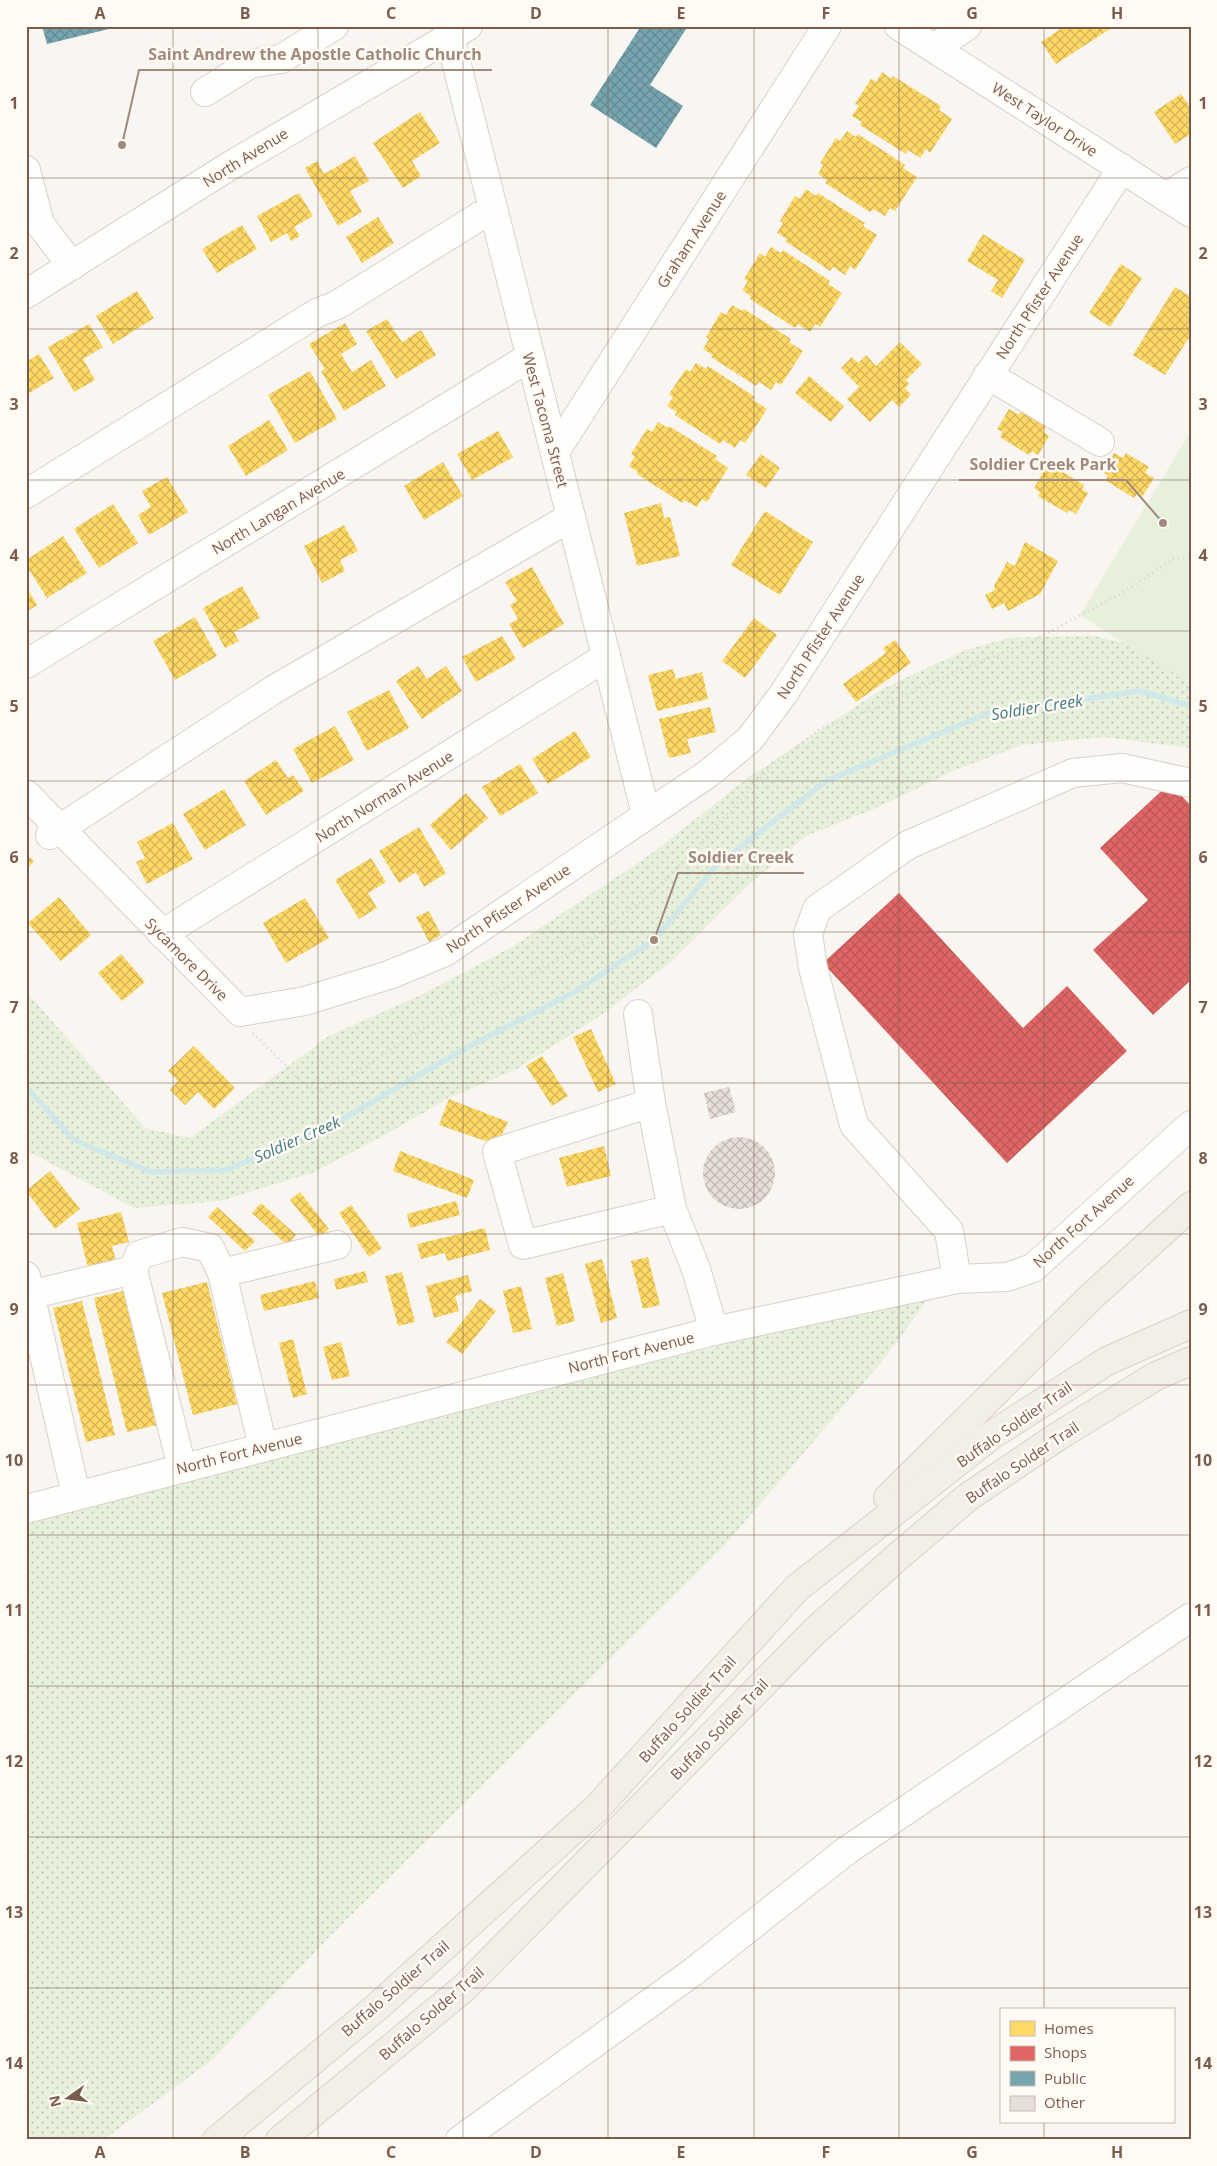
<svg xmlns="http://www.w3.org/2000/svg" width="1217" height="2166" font-family="'Open Sans',sans-serif">
<defs>
<pattern id="grass-dots" width="8" height="8" patternUnits="userSpaceOnUse" patternTransform="scale(1.25)"><rect width="8" height="8" fill="#e7f0db"/><path d="M2 2h.1M6 6h.1" fill="none" stroke="#c0c6b4" stroke-width="1.8" stroke-linecap="round"/></pattern>
<pattern id="homes-cross-hatch" width="8" height="8" patternUnits="userSpaceOnUse" patternTransform="scale(1.25)"><rect width="8" height="8" fill="#ffd966"/><path d="M0 0l8 8M0 8l8-8" fill="none" stroke="#d3b356"/></pattern>
<pattern id="shops-cross-hatch" width="8" height="8" patternUnits="userSpaceOnUse" patternTransform="scale(1.25)"><rect width="8" height="8" fill="#e06666"/><path d="M0 0l8 8M0 8l8-8" fill="none" stroke="#bb5756"/></pattern>
<pattern id="public-cross-hatch" width="8" height="8" patternUnits="userSpaceOnUse" patternTransform="scale(1.25)"><rect width="8" height="8" fill="#76a5af"/><path d="M0 0l8 8M0 8l8-8" fill="none" stroke="#668a91"/></pattern>
<pattern id="building-cross-hatch" width="8" height="8" patternUnits="userSpaceOnUse" patternTransform="scale(1.25)"><rect width="8" height="8" fill="#e6ded7"/><path d="M0 0l8 8M0 8l8-8" fill="none" stroke="#bfb7b1"/></pattern>
</defs>
<rect width="100%" height="100%" fill="#f9f5f0"/>
<g fill="url(#grass-dots)">
<polygon points="1094,636 1191,658 1191,748 1103,737 1022,745 955,770 876,808 806,836 746,887 672,961 600,1016 517,1069 447,1099 383,1136 312,1173 220,1201 134,1208 26,1150 26,991 145,1128 190,1138 329,1036 419,996 512,947 651,854 749,777 882,689 966,650 1008,638"/>
<polygon points="933,1292 888,1354 725,1545 327,1939 211,2061 103,2140 26,2140 26,1520"/>
</g>
<polygon fill="#e7f0db" points="1191,431 1191,684 1080,615"/>
<g fill="url(#homes-cross-hatch)">
<polygon points="1065,26 1109,26 1110,29 1056,64 1041,42"/>
<polygon points="882,72 891,79 893,76 941,106 939,110 952,119 930,153 926,149 920,158 908,150 906,154 860,125 862,122 852,116 859,106 855,104 871,79 876,82"/>
<polygon points="1181,94 1191,108 1191,134 1175,144 1154,112"/>
<polygon points="420,112 440,143 412,161 421,176 403,188 373,143"/>
<polygon points="847,131 856,137 858,134 905,165 903,168 917,177 895,211 890,208 885,216 873,209 870,212 825,183 827,180 818,174 823,165 820,163 836,138 840,141"/>
<polygon points="355,156 369,181 350,191 362,212 338,226 305,168 317,161 324,174"/>
<polygon points="806,189 816,196 818,193 865,223 863,226 877,235 855,270 850,266 845,275 833,267 830,271 785,241 787,239 777,233 783,223 780,221 795,196 800,199"/>
<polygon points="299,193 313,216 294,227 300,236 291,241 287,233 271,242 257,216"/>
<polygon points="378,217 394,243 362,263 346,237"/>
<polygon points="242,225 257,249 217,273 202,249"/>
<polygon points="983,234 1025,260 1002,298 991,291 998,280 967,261"/>
<polygon points="771,247 781,253 783,250 830,281 828,284 842,293 820,327 815,324 810,332 798,324 795,328 750,299 751,296 742,290 748,281 744,279 760,253 765,257"/>
<polygon points="1121,264 1142,278 1110,327 1089,313"/>
<polygon points="1175,287 1191,297 1191,341 1188,339 1165,375 1133,355"/>
<polygon points="137,291 154,318 113,344 96,316"/>
<polygon points="732,305 742,311 744,309 791,339 789,342 803,351 781,385 776,382 771,390 759,382 756,386 711,357 713,355 703,349 709,339 706,337 721,312 726,315"/>
<polygon points="387,319 402,342 421,330 436,355 396,379 366,331"/>
<polygon points="345,323 357,344 341,354 352,372 371,360 386,386 344,411 321,371 325,369 309,344"/>
<polygon points="89,324 103,347 83,359 95,380 74,392 48,347"/>
<polygon points="900,342 922,364 906,380 909,384 905,388 911,395 899,407 892,400 870,422 847,399 859,387 841,368 852,357 858,363 866,355 876,366"/>
<polygon points="39,354 54,378 26,395 26,362"/>
<polygon points="696,363 706,369 708,366 755,397 753,400 767,409 745,443 740,440 735,448 723,440 720,444 675,415 677,412 667,406 673,397 669,394 686,369 690,372"/>
<polygon points="310,371 337,419 295,443 268,395"/>
<polygon points="809,376 844,406 831,422 795,393"/>
<polygon points="1009,409 1019,415 1021,411 1046,426 1043,432 1049,436 1038,455 1032,451 1029,455 1000,437 1003,432 997,429"/>
<polygon points="269,420 288,450 246,476 228,446"/>
<polygon points="658,422 668,428 669,426 717,456 715,459 728,468 707,502 702,499 697,507 684,500 682,503 637,474 638,472 629,466 635,456 631,454 647,429 652,432"/>
<polygon points="498,431 513,457 472,480 457,454"/>
<polygon points="1114,453 1123,458 1126,453 1149,467 1145,473 1154,478 1142,497 1137,494 1134,498 1105,480 1108,476 1103,472"/>
<polygon points="761,454 780,468 766,488 746,475"/>
<polygon points="443,462 463,496 424,520 404,486"/>
<polygon points="1046,467 1053,471 1055,467 1084,485 1082,489 1088,493 1076,514 1069,510 1067,513 1038,496 1040,492 1034,488"/>
<polygon points="167,477 188,512 149,535 138,515 151,507 142,491"/>
<polygon points="661,503 664,518 670,517 680,556 637,566 624,513"/>
<polygon points="113,504 138,543 99,568 74,529"/>
<polygon points="765,511 813,542 780,595 731,565"/>
<polygon points="344,525 358,551 340,560 345,571 322,583 304,546"/>
<polygon points="63,536 87,573 47,598 26,565 26,560"/>
<polygon points="1025,542 1058,561 1040,594 1008,611 1004,603 992,609 985,595 995,590 994,586 1007,562 1015,566"/>
<polygon points="532,567 564,624 523,648 509,624 518,619 510,605 517,601 505,582"/>
<polygon points="26,586 37,605 26,612"/>
<polygon points="242,586 260,618 234,632 239,641 225,648 203,608"/>
<polygon points="195,617 217,656 175,680 153,641"/>
<polygon points="754,618 777,635 745,678 722,661"/>
<polygon points="502,636 516,659 476,682 462,657"/>
<polygon points="895,640 911,663 856,702 843,684 886,653 883,648"/>
<polygon points="418,666 427,679 446,666 462,691 422,719 396,681"/>
<polygon points="673,669 676,679 702,672 708,699 657,711 648,675"/>
<polygon points="389,690 409,728 367,751 347,712"/>
<polygon points="710,707 716,732 687,739 691,753 669,758 659,719"/>
<polygon points="335,726 354,760 312,783 293,749"/>
<polygon points="575,731 591,757 548,784 532,759"/>
<polygon points="276,760 288,778 293,775 304,791 266,815 244,781"/>
<polygon points="520,764 538,793 500,816 482,787"/>
<polygon points="224,789 246,825 205,850 183,814"/>
<polygon points="466,793 488,818 451,850 430,825"/>
<polygon points="173,823 193,859 147,884 136,862 145,858 137,842"/>
<polygon points="419,827 446,873 424,887 416,872 399,883 379,851"/>
<polygon points="26,854 34,861 26,870"/>
<polygon points="371,858 386,882 368,893 377,908 359,919 335,880"/>
<polygon points="59,897 91,935 61,961 28,923"/>
<polygon points="305,898 329,938 286,963 263,923"/>
<polygon points="429,911 441,935 429,942 416,917"/>
<polygon points="121,954 145,982 122,1001 98,973"/>
<polygon points="591,1029 616,1084 598,1092 573,1037"/>
<polygon points="194,1046 235,1088 214,1109 198,1092 185,1105 170,1090 178,1081 168,1071"/>
<polygon points="542,1056 568,1096 552,1106 526,1066"/>
<polygon points="449,1099 508,1122 497,1145 439,1125"/>
<polygon points="604,1146 611,1176 567,1187 559,1158"/>
<polygon points="400,1151 474,1180 467,1198 393,1171"/>
<polygon points="50,1171 80,1209 55,1229 26,1191"/>
<polygon points="300,1192 329,1229 320,1237 290,1200"/>
<polygon points="456,1201 460,1215 410,1228 407,1214"/>
<polygon points="261,1203 296,1235 287,1245 252,1213"/>
<polygon points="351,1205 382,1248 369,1257 339,1213"/>
<polygon points="217,1207 255,1241 245,1251 208,1217"/>
<polygon points="121,1212 129,1242 112,1246 117,1265 89,1272 77,1223"/>
<polygon points="485,1228 490,1250 447,1261 445,1253 421,1259 417,1244"/>
<polygon points="648,1257 660,1305 643,1309 631,1261"/>
<polygon points="602,1259 617,1318 601,1323 585,1264"/>
<polygon points="365,1271 368,1282 336,1290 334,1279"/>
<polygon points="402,1272 415,1322 398,1326 385,1276"/>
<polygon points="563,1273 575,1321 557,1326 545,1278"/>
<polygon points="468,1275 472,1291 455,1296 459,1311 434,1318 426,1286"/>
<polygon points="315,1281 319,1298 264,1311 260,1295"/>
<polygon points="207,1282 237,1404 193,1415 162,1293"/>
<polygon points="521,1286 532,1329 513,1333 503,1291"/>
<polygon points="123,1291 157,1425 127,1432 94,1298"/>
<polygon points="480,1299 496,1311 462,1354 446,1342"/>
<polygon points="82,1301 115,1435 86,1442 53,1308"/>
<polygon points="293,1339 307,1394 293,1398 279,1343"/>
<polygon points="341,1342 350,1376 332,1380 323,1347"/>
</g>
<g fill="url(#shops-cross-hatch)">
<polygon points="1170,783 1191,806 1191,980 1153,1015 1093,950 1148,900 1100,848"/>
<polygon points="899,893 1023,1028 1067,986 1127,1051 1007,1163 823,963"/>
</g>
<g fill="url(#public-cross-hatch)">
<polygon points="42,26 117,26 117,27 47,44"/>
<polygon points="641,26 688,26 650,85 683,106 656,148 590,105"/>
</g>
<g fill="none" stroke-linecap="round" stroke-linejoin="round">
<polyline stroke="#d0e8ea" stroke-width="5.5" points="26,1087 74,1140 151,1172 226,1170 327,1128 466,1048 575,992 654,940 717,865 826,781 991,712 1140,691 1191,706"/>
</g>
<g fill="url(#building-cross-hatch)">
<polygon points="729,1087 736,1112 710,1119 704,1093"/>
<circle cx="739" cy="1173" r="36"/>
</g>
<g fill="none" stroke-linecap="round" stroke-linejoin="round">
<defs>
<g id="minor">
<polyline points="447,26 646,814"/>
<polyline points="899,26 1191,213"/>
<polyline points="934,48 967,26"/>
<polyline points="205,92 250,64 281,59 334,26"/>
<polyline points="26,170 40,224 72,266"/>
<polyline points="1166,197 1191,181"/>
<polyline points="26,294 228,167 468,26"/>
<polyline points="988,375 1100,442"/>
<polyline points="555,452 827,26"/>
<polyline points="26,494 317,313 337,305 480,216 494,213"/>
<polyline points="26,664 530,357"/>
<polyline points="26,794 240,1012 305,1001 389,975 445,952 709,773 750,739 784,693 1122,168"/>
<polyline points="50,835 273,690 571,517"/>
<polyline points="162,934 606,657"/>
<polyline points="638,1014 651,1103 672,1209 696,1269 714,1331"/>
<polyline points="651,1103 497,1152 523,1245 672,1209"/>
<polyline points="133,1270 182,1468"/>
<polyline points="222,1273 337,1245"/>
<polyline points="26,1276 76,1495"/>
<polyline points="957,1279 949,1231 854,1125 813,968 808,934 817,909 908,845 1073,773 1122,768 1191,783"/>
<polyline points="30,1295 133,1270 139,1255 182,1242 210,1248 222,1273 263,1447"/>
<polyline points="26,1509 714,1331 957,1279 1007,1277 1033,1268 1191,1125"/>
<polyline points="460,2140 693,1972 846,1851 1191,1617"/>
</g>
<g id="major">
<polyline points="888,1498 1092,1296 1191,1206"/>
<polyline points="217,2140 377,2007 596,1809 797,1588 992,1435 1107,1361 1191,1324"/>
<polyline points="280,2140 464,1988 813,1633 895,1559 968,1497 1060,1435 1156,1376 1191,1361"/>
</g>
</defs>
<use href="#minor" stroke="#d7d1cb" stroke-width="30"/>
<use href="#major" stroke="#dad1cc" stroke-width="30"/>
<polyline stroke="#dcd5d0" stroke-width="3" stroke-dasharray="1 4" stroke-linecap="butt" points="253,1033 305,1085 321,1090 353,1074 424,1028 494,994 583,946 658,888 770,768 818,730 878,707 955,672 1031,642 1129,589 1173,559 1191,557"/>
<use href="#minor" stroke="#fefefd" stroke-width="28"/>
<use href="#major" stroke="#f3eee8" stroke-width="28"/>
</g>
<path fill="none" stroke="#7a5c4d" stroke-width="1" stroke-opacity="0.55" d="M173,26V2140M318,26V2140M463,26V2140M608,26V2140M754,26V2140M899,26V2140M1044,26V2010M26,178H1191M26,329H1191M26,480H1191M26,631H1191M26,781H1191M26,932H1191M26,1083H1191M26,1234H1191M26,1385H1191M26,1535H1191M26,1686H1191M26,1837H1191M26,1988H1191M1044,2122V2140"/>
<g text-anchor="middle" dominant-baseline="central" stroke-width="5" stroke-linejoin="round" paint-order="stroke">
<g font-size="15" fill="#7a5c4d" stroke="#fffaf3">
<text transform="translate(1045 119) rotate(33)">West Taylor Drive</text>
<text transform="translate(245 157) rotate(-32)">North Avenue</text>
<text transform="translate(691 239) rotate(-57)">Graham Avenue</text>
<text transform="translate(1039 296) rotate(-57)">North Pfister Avenue</text>
<text transform="translate(546 420) rotate(75)">West Tacoma Street</text>
<text transform="translate(278 511) rotate(-31)">North Langan Avenue</text>
<text transform="translate(820 636) rotate(-57)">North Pfister Avenue</text>
<text transform="translate(384 796) rotate(-32)">North Norman Avenue</text>
<text transform="translate(508 908) rotate(-34)">North Pfister Avenue</text>
<text transform="translate(187 959) rotate(45)">Sycamore Drive</text>
<text transform="translate(1083 1221) rotate(-42)">North Fort Avenue</text>
<text transform="translate(631 1352) rotate(-14)">North Fort Avenue</text>
<text transform="translate(1014 1424) rotate(-35)">Buffalo Soldier Trail</text>
<text transform="translate(239 1453) rotate(-14)">North Fort Avenue</text>
<text transform="translate(1022 1462) rotate(-34)">Buffalo Solder Trail</text>
<text transform="translate(687 1709) rotate(-48)">Buffalo Soldier Trail</text>
<text transform="translate(719 1729) rotate(-46)">Buffalo Solder Trail</text>
<text transform="translate(395 1988) rotate(-41)">Buffalo Soldier Trail</text>
<text transform="translate(431 2013) rotate(-41)">Buffalo Solder Trail</text>
</g>
<g font-size="16" font-style="italic" fill="#437c86" stroke="#fffaf3">
<text transform="translate(1037 707) rotate(-9)">Soldier Creek</text>
<text transform="translate(297 1139) rotate(-24)">Soldier Creek</text>
</g>
</g>
<path fill="none" stroke="#9f8a7d" stroke-width="2" d="M122 145L139 70H492M1163 523L1126 480H959M654 940L678 873H804"/>
<g fill="#9f8a7d" stroke="#fffaf3" stroke-width="2">
<circle cx="122" cy="145" r="5"/>
<circle cx="1163" cy="523" r="5"/>
<circle cx="654" cy="940" r="5"/>
</g>
<g font-size="16" text-anchor="middle" font-weight="bold" fill="#9f8a7d" stroke="#fffaf3" stroke-width="5" stroke-linejoin="round" paint-order="stroke">
<text x="315" y="60">Saint Andrew the Apostle Catholic Church</text>
<text x="1043" y="470">Soldier Creek Park</text>
<text x="741" y="863">Soldier Creek</text>
</g>
<rect width="1217" height="2166" fill="none" stroke="#fffaf3" stroke-width="55"/>
<rect x="1000" y="2008" width="175" height="115" fill="#fffaf3" stroke="#cabbb1"/>
<rect x="1010" y="2021" width="25" height="15" fill="#ffd966" stroke="#cabbb1"/>
<text x="1044" y="2034" font-size="15" fill="#7a5c4d">Homes</text>
<rect x="1010" y="2046" width="25" height="15" fill="#e06666" stroke="#cabbb1"/>
<text x="1044" y="2058" font-size="15" fill="#7a5c4d">Shops</text>
<rect x="1010" y="2071" width="25" height="15" fill="#76a5af" stroke="#cabbb1"/>
<text x="1044" y="2084" font-size="15" fill="#7a5c4d">Public</text>
<rect x="1010" y="2096" width="25" height="15" fill="#e6ded7" stroke="#cabbb1"/>
<text x="1044" y="2108" font-size="15" fill="#7a5c4d">Other</text>
<g transform="translate(68 2098) rotate(256)" stroke="#fffaf3" stroke-width="4" paint-order="stroke">
<path d="M0-4L9 19L0 12L-9 19Z" fill="#7a5c4d"/>
<text y="-8" font-size="14" font-weight="bold" text-anchor="middle" fill="#7a5c4d">N</text>
</g>
<rect x="28" y="28" width="1162" height="2110" fill="none" stroke="#7a5c4d" stroke-width="2"/>
<g font-size="16" text-anchor="middle" font-weight="bold" fill="#7a5c4d">
<text x="100" y="19">A</text>
<text x="245" y="19">B</text>
<text x="391" y="19">C</text>
<text x="536" y="19">D</text>
<text x="681" y="19">E</text>
<text x="826" y="19">F</text>
<text x="972" y="19">G</text>
<text x="1117" y="19">H</text>
<text x="14" y="109">1</text>
<text x="1203" y="109">1</text>
<text x="14" y="259">2</text>
<text x="1203" y="259">2</text>
<text x="14" y="410">3</text>
<text x="1203" y="410">3</text>
<text x="14" y="561">4</text>
<text x="1203" y="561">4</text>
<text x="14" y="712">5</text>
<text x="1203" y="712">5</text>
<text x="14" y="863">6</text>
<text x="1203" y="863">6</text>
<text x="14" y="1013">7</text>
<text x="1203" y="1013">7</text>
<text x="14" y="1164">8</text>
<text x="1203" y="1164">8</text>
<text x="14" y="1315">9</text>
<text x="1203" y="1315">9</text>
<text x="14" y="1466">10</text>
<text x="1203" y="1466">10</text>
<text x="14" y="1616">11</text>
<text x="1203" y="1616">11</text>
<text x="14" y="1767">12</text>
<text x="1203" y="1767">12</text>
<text x="14" y="1918">13</text>
<text x="1203" y="1918">13</text>
<text x="14" y="2069">14</text>
<text x="1203" y="2069">14</text>
<text x="100" y="2158">A</text>
<text x="245" y="2158">B</text>
<text x="391" y="2158">C</text>
<text x="536" y="2158">D</text>
<text x="681" y="2158">E</text>
<text x="826" y="2158">F</text>
<text x="972" y="2158">G</text>
<text x="1117" y="2158">H</text>
</g>
</svg>
